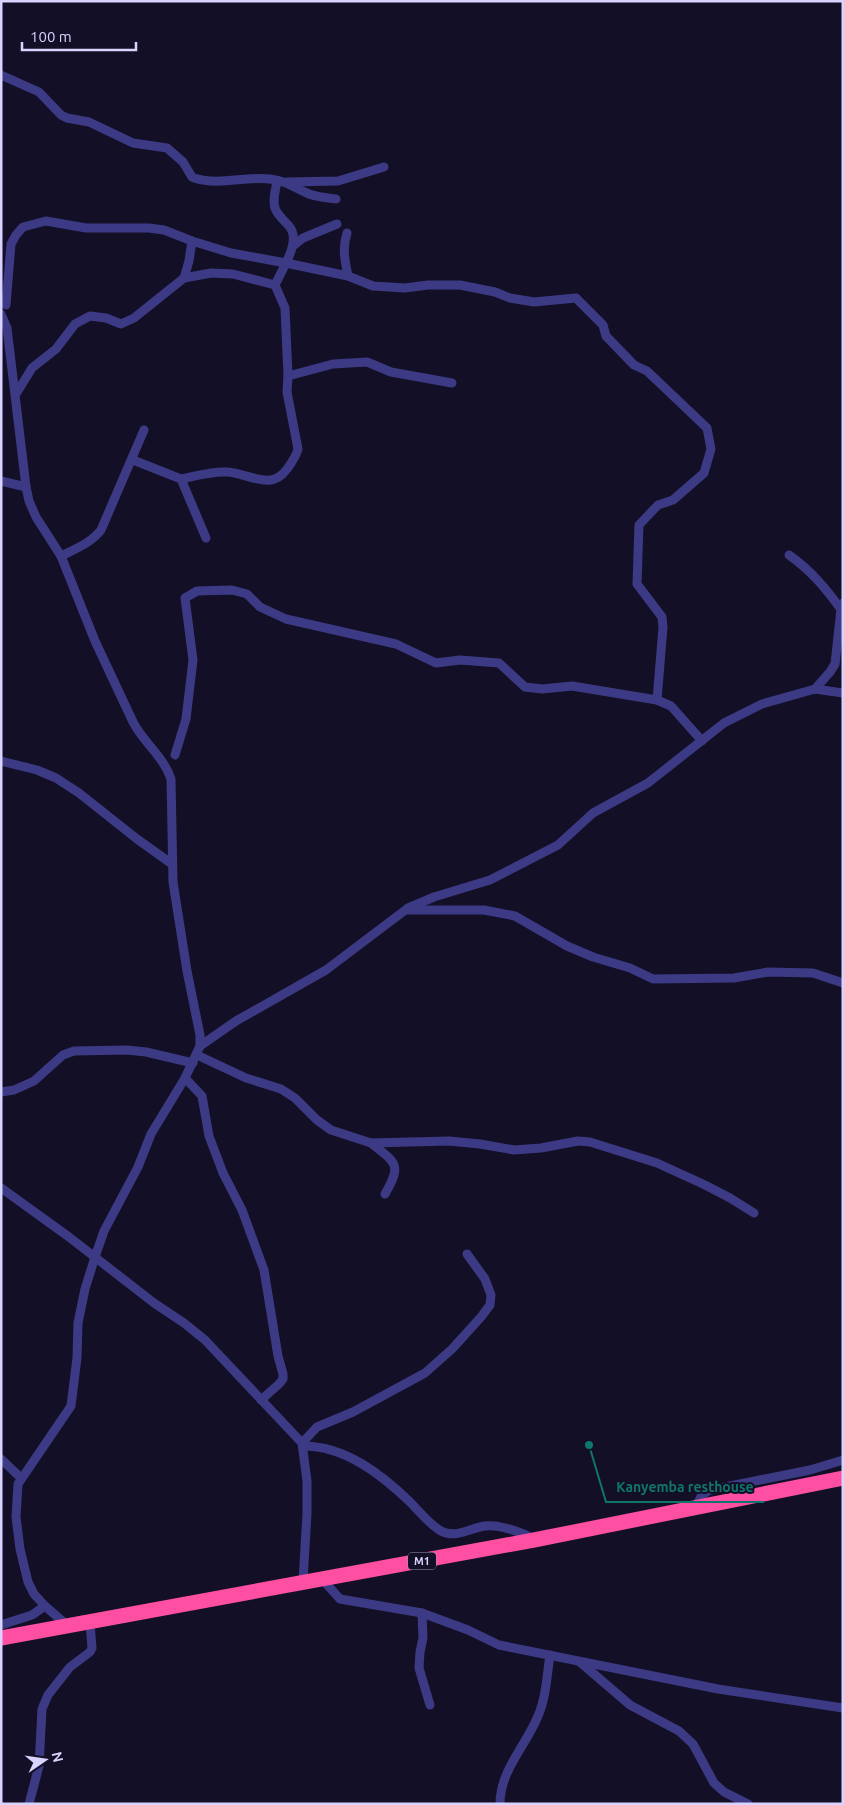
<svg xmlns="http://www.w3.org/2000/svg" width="844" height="1805" font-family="Ubuntu,sans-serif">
<rect width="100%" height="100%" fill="#130f26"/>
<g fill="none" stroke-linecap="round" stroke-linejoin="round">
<g stroke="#3d3a85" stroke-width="9">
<path d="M1,75L39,92L61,115L67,118L89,122L133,143L167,148L183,162L192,177L194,178C220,186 244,176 270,179C288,181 294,188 309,194C317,197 327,198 336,199"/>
<polyline points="287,182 338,181 384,167"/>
<path d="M347,233C342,248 345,261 348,276"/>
<polyline points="293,246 303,238 337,224"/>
<polyline points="275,285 286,263 348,276 373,286 405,288 428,285 460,285 495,292 510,298 534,302 576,298 603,325 606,336 634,365 647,371 707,428 711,449 704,473 673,500 658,505 639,525 637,584 662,617 663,627 657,700"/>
<path d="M6,305L11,244L16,235L23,227L46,221L86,228H149L164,230L192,241L231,253L286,263C291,253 298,236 289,226C284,220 277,215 275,208C272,199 276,189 277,181"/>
<path d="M1,314L7,328L26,487L29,501L36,517L61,556L95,641L133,722C143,742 164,757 171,779L173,882L187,971L200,1035V1046L185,1078L151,1134L138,1167L104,1231L95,1257L85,1289L78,1323L77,1358L71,1406L18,1484L16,1517L20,1549L28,1582L34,1594L45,1606L69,1627"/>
<polyline points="288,376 333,364 367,362 391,372 452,383"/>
<polyline points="16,394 32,368 56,349 75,324 90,316 106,318 121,324 134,318 184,278 189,261 192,241"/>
<polyline points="133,460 181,479 206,538"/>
<path d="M181,479C196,476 211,471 227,472C249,473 271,492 287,469C292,462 296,457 298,449L287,392L288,376L285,308L275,285L233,274L211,273L184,278"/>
<polyline points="1,481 26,487"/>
<path d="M789,555C812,571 827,590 843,612"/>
<path d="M61,556C75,549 91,543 101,530L144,430"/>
<polyline points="815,689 830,672 835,664 841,609 843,603"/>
<polyline points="175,755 186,719 193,660 185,598 197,591 232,590 247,594 260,607 286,619 396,644 436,663 460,660 499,663 525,687 542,689 572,686 657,700 671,706 702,741"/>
<polyline points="1,761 37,770 56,778 79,793 137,839 172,864"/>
<polyline points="408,910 484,910 515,916 567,946 593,957 630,968 653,979 734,978 768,972 813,973 843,983"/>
<polyline points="200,1046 236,1021 326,970 408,908 434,897 490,880 558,845 593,813 648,783 724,723 762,704 815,689 843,693"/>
<polyline points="197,1055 246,1078 281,1089 295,1098 317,1120 331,1130 371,1143 449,1141 480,1144 514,1150 541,1148 578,1141 590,1142 657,1163 705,1185 730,1198 754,1213"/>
<polyline points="185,1078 202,1096 209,1136 223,1173 242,1210 264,1270 278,1356 283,1374 283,1379 279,1384 261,1400"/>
<polyline points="1,1092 14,1090 34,1081 63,1055 74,1051 127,1050 146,1052 193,1063"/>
<path d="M371,1143C395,1163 403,1163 385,1194"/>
<polyline points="1,1188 69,1237 154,1303 184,1323 205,1340 302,1443 307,1481 307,1513 303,1581"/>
<polyline points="302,1443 317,1427 353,1412 425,1373 452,1349 481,1317 490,1305 491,1295 485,1279 467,1254"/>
<path d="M303,1446C345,1446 381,1474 410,1502C419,1511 429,1524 441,1531C456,1539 470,1528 485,1526C498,1524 522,1532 533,1539"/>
<polyline points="1,1459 21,1478"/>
<polyline points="695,1508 702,1495 710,1490 810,1470 843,1460"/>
<polyline points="322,1579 340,1599 422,1613 468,1630 499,1645 718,1689 843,1708"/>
<polyline points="422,1613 423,1638 420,1652 419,1668 430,1705"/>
<polyline points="1,1625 32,1615 45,1606"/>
<polyline points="580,1662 630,1705 679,1731 693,1744 714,1783 724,1792 748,1804"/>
<polyline points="29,1804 39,1766 42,1709 48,1695 70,1667 90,1652 92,1648 90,1623"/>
<path d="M500,1804C500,1770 526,1746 538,1716C546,1698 547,1675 550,1655"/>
</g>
<polyline stroke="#ff4fa3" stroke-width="15" points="1,1638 534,1540 843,1478"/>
</g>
<g text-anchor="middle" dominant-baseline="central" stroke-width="4" stroke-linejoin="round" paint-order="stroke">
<rect fill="#130f26" stroke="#9e99be" stroke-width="1" x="408" y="1552.5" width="28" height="17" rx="4"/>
<g font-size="11" font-weight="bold" fill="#d9d4ff">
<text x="422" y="1561">M1</text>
</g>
</g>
<path fill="none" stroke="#0f766e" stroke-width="2" d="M589 1445L606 1502H764"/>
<circle fill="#0f766e" stroke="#130f26" stroke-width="2" cx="589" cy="1445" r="5"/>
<g font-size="14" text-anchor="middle" font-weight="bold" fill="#0f766e" stroke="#130f26" stroke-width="4" stroke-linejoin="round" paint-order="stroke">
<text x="685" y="1492">Kanyemba resthouse</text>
</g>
<rect width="844" height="1805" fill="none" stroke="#d9d4ff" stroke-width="5"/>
<g transform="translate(45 1760) rotate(77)" stroke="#130f26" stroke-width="4" paint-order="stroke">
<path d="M0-4L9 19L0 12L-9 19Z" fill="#d9d4ff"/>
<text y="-8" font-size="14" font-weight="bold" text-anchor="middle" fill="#d9d4ff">N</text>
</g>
<path d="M22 42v8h114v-8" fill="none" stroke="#d9d4ff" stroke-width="2.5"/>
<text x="30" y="42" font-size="15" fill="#d9d4ff" stroke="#130f26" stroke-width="4" paint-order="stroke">100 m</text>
</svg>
